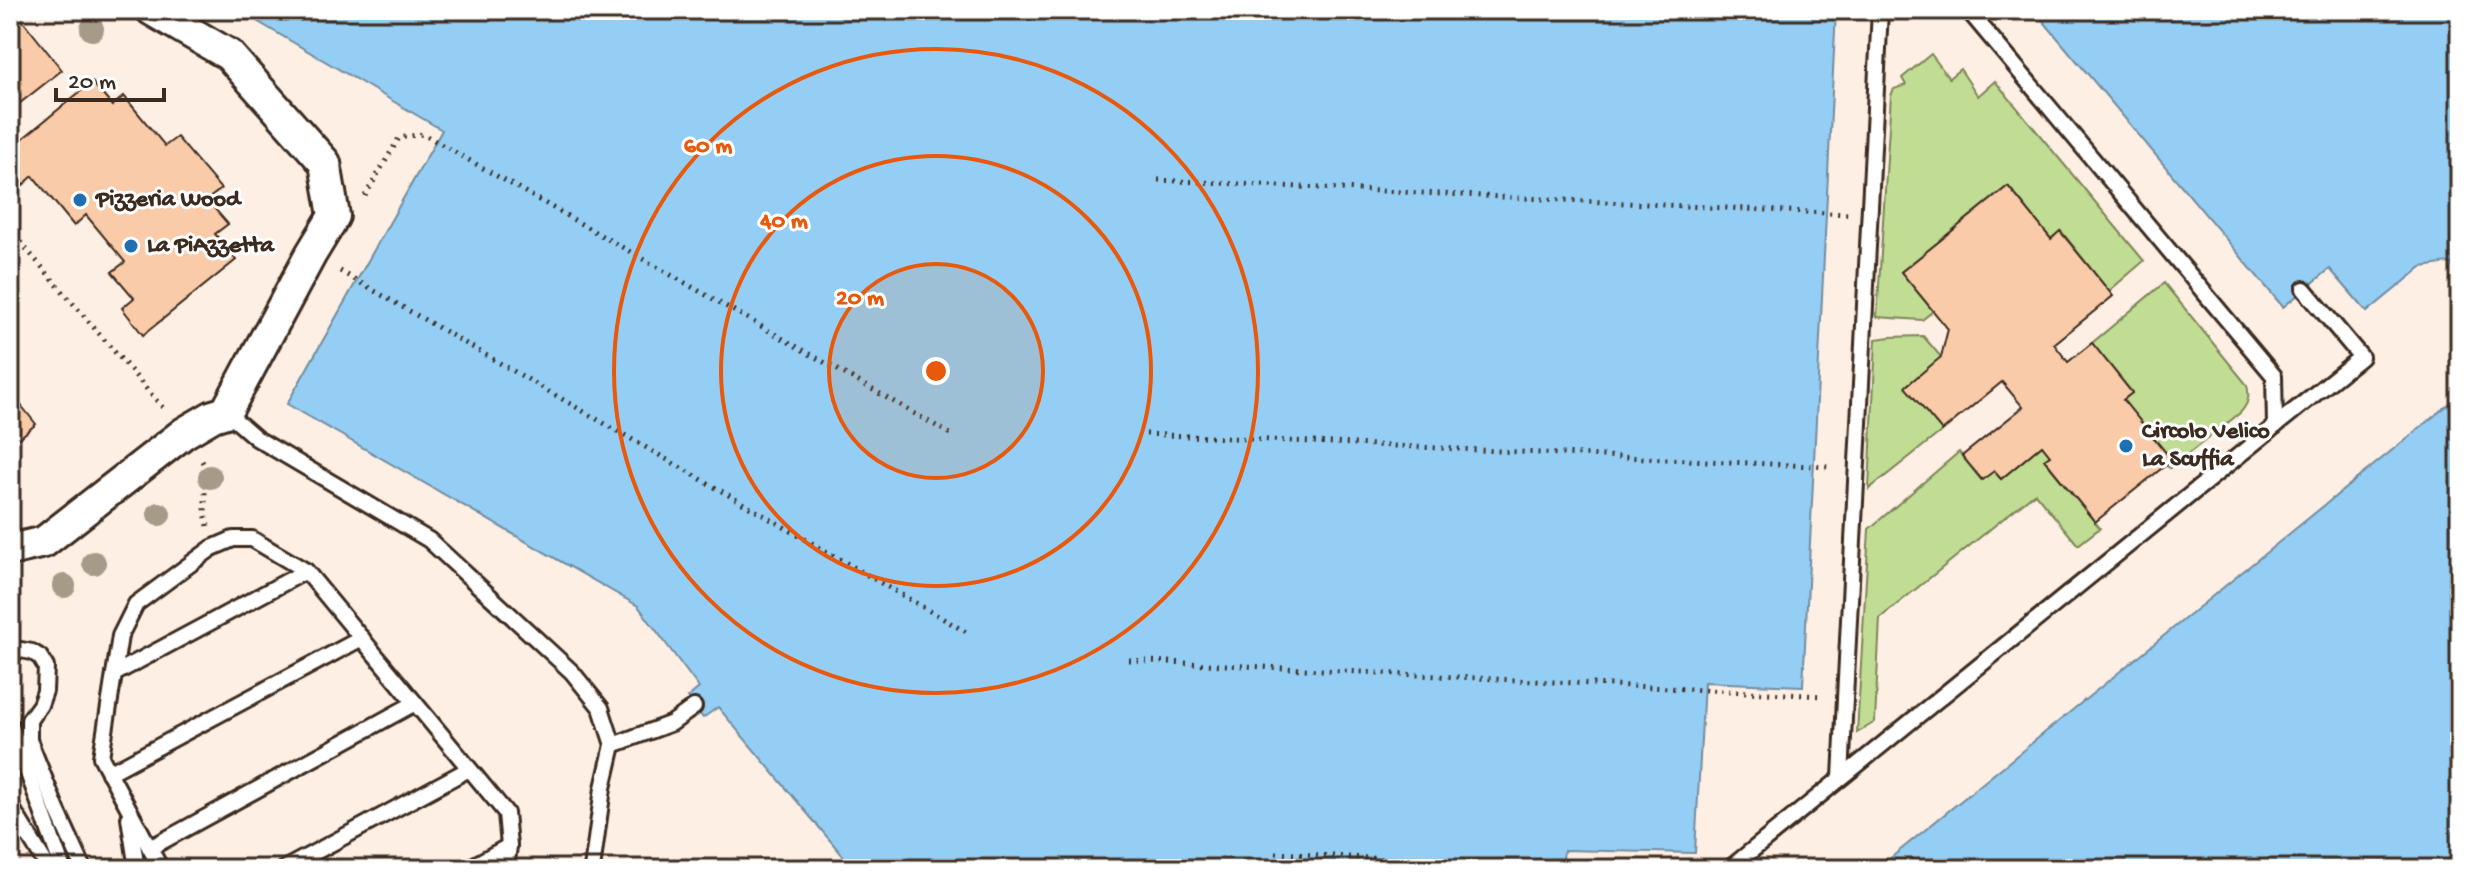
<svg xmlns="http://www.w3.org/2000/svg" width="2470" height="879" font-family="'Gochi Hand',sans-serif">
<rect width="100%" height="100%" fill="#feefe5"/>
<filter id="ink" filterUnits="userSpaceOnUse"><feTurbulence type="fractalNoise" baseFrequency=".0125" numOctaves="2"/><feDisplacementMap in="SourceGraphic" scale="16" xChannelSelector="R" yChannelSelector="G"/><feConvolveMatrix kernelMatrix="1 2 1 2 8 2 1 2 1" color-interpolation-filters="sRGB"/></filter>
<g filter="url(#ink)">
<g fill="#c1dd94" stroke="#7e8459" stroke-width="2">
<polygon points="1931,54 1949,78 1960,69 1978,96 1995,81 2144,261 2109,291 2061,231 2051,239 2008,186 1901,272 1933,311 1922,320 1877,317 1891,95 1894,89 1906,85 1902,78"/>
<path d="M2164,283L2247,385C2250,398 2248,404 2240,413L2170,468L2165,465L2123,400L2132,392L2092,343Z"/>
<polygon points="1923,336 1941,357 1942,431 1869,489 1876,339 1890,337"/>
<polygon points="2042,445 2050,455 2044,460 2100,528 2078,545 2035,493 1880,618 1875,722 1857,733 1869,529 1959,452 1981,480 1994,471 2001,479"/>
</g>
<g fill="#95cef4" stroke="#718c9e" stroke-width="2">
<polygon points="238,10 1836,10 1803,686 1704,682 1695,853 1564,850 1562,869 854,869 718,707 703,718 687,698 699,688 638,606 287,404 442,130"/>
<polygon points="2034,10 2460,10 2460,274 2449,263 2422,267 2367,312 2330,269 2283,307"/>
<polygon points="2460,395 2460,869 1877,869"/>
</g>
<g fill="#facba9" stroke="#3b2a1e" stroke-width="2">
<polygon points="19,16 62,70 10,111 10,23"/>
<polygon points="92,82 112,106 124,96 165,146 177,137 221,189 207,200 228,224 215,234 236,260 143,335 122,308 134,298 112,272 125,262 86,215 74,226 33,176 22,186 10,171 10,149"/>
<polygon points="2008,186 2051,239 2060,231 2113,296 2054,344 2068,362 2092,343 2132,393 2123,400 2172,460 2095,522 2044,459 2050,455 2042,445 2001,479 1994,471 1982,480 1962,456 2023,407 2002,382 1942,431 1905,387 1941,357 1948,329 1901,272"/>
<polygon points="12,394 36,424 10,446 10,396"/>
</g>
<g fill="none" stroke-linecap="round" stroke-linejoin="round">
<defs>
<g id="lane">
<polyline points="226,412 256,438 429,540 572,672 601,708 613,745 603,788 592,869"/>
<polyline points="2275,426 2361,357 2304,289"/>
<polyline points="10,654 21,650 32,652 40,657 46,667 45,691 40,705 29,720 29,740 57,810 84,869"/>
<polyline points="114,674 306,571"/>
<polyline points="10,724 63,869"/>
<polyline points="613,745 672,723 694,707"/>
<polyline points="109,773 362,638"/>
<polyline points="1841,777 1880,10"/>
<polyline points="10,805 49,869"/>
<polyline points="129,818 137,869"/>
<polyline points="150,848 415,703"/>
<polyline points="161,869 101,757 120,636 136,604 212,548 233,539 252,539 306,571 506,813 509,846 506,869"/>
<polyline points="284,869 469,769"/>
<polyline points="467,869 509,846"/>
<polyline points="1729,869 2275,426 2274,376 1968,10"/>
</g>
<polyline id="street" points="10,550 44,542 184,433 213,416 226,412 311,254 334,216 325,163 229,55 152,10"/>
</defs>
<use href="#lane" stroke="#3b2a1e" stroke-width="20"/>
<use href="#street" stroke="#3b2a1e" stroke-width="36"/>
<g stroke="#3b2a1e" stroke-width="5" stroke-dasharray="2 6" stroke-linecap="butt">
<polyline points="1158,180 1848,214"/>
<polyline points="365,196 399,138 423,134 954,436"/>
<polyline points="10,230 163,408"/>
<polyline points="340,271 966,632"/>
<polyline points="1146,434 1832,467"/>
<polyline points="202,461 205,466 205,513 208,526"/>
<polyline points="1129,660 1824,696"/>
<polyline points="1276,853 1573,869"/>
</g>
<use href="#lane" stroke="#fff" stroke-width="14"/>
<use href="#street" stroke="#fff" stroke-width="30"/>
</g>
<g fill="#a59b88">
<circle cx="92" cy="29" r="12"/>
<circle cx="210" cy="477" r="12"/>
<circle cx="159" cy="514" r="12"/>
<circle cx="94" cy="563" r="12"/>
<circle cx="64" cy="586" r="12"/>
</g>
</g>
<circle cx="936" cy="371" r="107" fill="#e8590c" fill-opacity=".12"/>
<g fill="none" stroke="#e8590c" stroke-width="4">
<circle cx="936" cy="371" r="107"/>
<circle cx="936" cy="371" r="215"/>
<circle cx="936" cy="371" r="322"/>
</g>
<g fill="#1f6fb2" stroke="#fff" stroke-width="3">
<circle cx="80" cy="200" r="8"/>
<circle cx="131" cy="246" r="8"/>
<circle cx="2126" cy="446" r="8"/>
</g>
<g text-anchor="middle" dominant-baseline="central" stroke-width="6" stroke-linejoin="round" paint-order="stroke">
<g font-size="24" font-weight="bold" fill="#3b2a1e" stroke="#fff" text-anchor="start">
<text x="96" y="200">Pizzeria Wood</text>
<text x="147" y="246">La PiAzzetta</text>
<text x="2142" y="432">Circolo Velico<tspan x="2142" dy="28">La Scuffia</tspan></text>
</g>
</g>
<circle cx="936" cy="371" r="12" fill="#e8590c" stroke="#fff" stroke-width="4"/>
<g font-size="24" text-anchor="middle" font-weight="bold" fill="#e8590c" stroke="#fff" stroke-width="6" stroke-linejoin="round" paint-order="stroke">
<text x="708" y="152">60 m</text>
<text x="784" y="227">40 m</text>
<text x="860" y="304">20 m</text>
</g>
<rect width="2470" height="879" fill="none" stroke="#fff" stroke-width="40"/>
<rect x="20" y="20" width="2430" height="839" fill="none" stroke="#3b2a1e" stroke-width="3" filter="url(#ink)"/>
<path d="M56 88v12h108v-12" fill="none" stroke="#3b2a1e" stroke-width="4"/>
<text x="68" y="88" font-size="24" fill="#3b2a1e" stroke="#ffffff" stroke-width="6" paint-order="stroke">20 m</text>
</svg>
